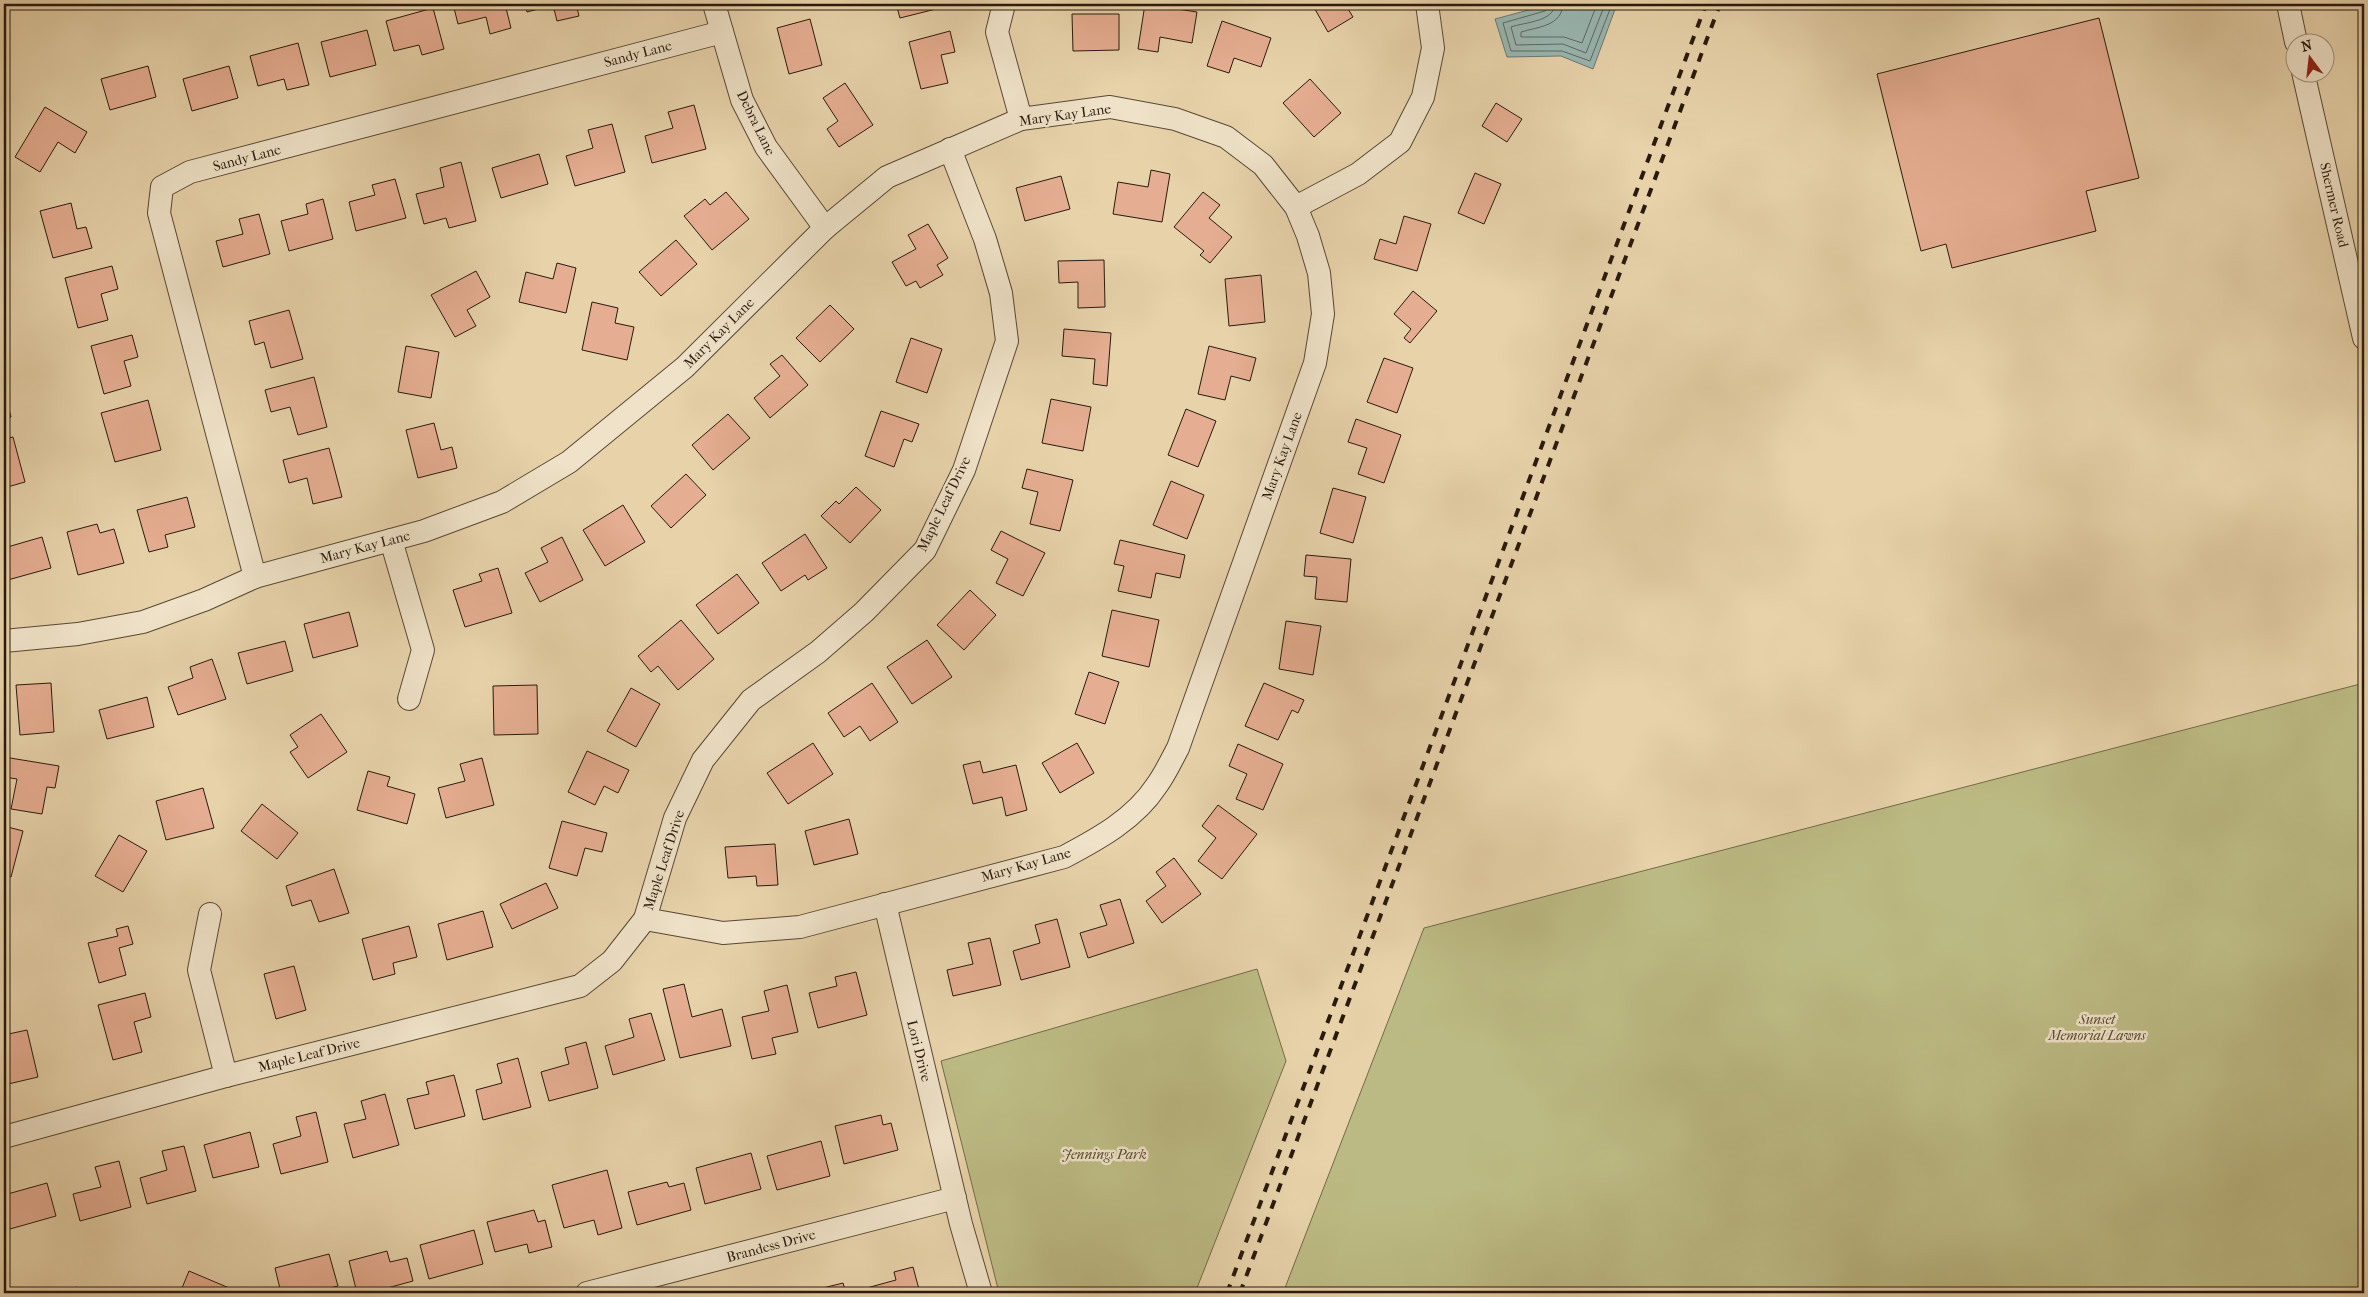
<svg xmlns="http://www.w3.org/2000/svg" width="2368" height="1297" font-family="'IM FELL French Canon',serif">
<rect width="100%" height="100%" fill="#e7d2aa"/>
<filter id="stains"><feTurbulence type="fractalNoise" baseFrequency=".004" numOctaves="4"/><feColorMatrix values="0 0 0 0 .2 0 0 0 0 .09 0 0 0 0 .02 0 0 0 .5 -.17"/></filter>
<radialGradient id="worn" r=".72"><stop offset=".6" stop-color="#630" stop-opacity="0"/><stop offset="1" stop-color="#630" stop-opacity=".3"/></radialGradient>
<g fill="#bcba84" stroke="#736a48">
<polygon points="2364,683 2364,1293 1283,1293 1424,928"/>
<polygon points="1257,969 1286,1061 1195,1293 999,1293 941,1061"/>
</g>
<polygon fill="#98b6b1" stroke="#6c786f" points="1551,4 1617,4 1593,69 1561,56 1507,57 1495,19"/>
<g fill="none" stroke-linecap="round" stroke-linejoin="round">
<g stroke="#61685e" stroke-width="1">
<polyline points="1549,4 1545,11 1503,23 1511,51 1562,51 1590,61 1612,4"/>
<path d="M1555,4C1554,22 1525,22 1511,27L1516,45L1563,44L1586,53L1605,4"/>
<path d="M1563,4C1562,26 1538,27 1521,32V37H1564L1582,43L1597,4"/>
</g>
</g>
<g fill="#e5ad91" stroke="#2a1a0c">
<polygon points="453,4 505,4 511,28 490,34 486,17 458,24"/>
<polygon points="525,4 576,4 579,16 557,21 553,5 527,12"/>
<polygon points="896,4 934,4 936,9 900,18"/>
<polygon points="1145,4 1197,12 1192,43 1160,37 1158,52 1138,49"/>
<polygon points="1312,4 1345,4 1353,17 1328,32"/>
<polygon points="433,8 444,49 422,55 419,45 394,51 386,21"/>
<polygon points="1072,14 1119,14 1119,50 1073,51"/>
<polygon points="2099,18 2139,178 2086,191 2096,231 1952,268 1946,244 1921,251 1877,74"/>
<polygon points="810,19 822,65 789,74 777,28"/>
<polygon points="1222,21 1271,38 1261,67 1234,58 1229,73 1207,66"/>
<polygon points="367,30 376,65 330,77 321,42"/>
<polygon points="950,31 955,52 941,55 948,83 921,89 909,42"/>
<polygon points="298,43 309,85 287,90 284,79 258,86 250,56"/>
<polygon points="148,66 156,97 110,110 101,79"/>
<polygon points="229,66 238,98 192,111 183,79"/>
<polygon points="1310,79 1341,113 1314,137 1283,103"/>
<polygon points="845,83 873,125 839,147 827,129 838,121 823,98"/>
<polygon points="1496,103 1522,119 1507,142 1482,126"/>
<polygon points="694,105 706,149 652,163 645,136 673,128 668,112"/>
<polygon points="45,107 87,132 75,153 58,142 40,172 15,157"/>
<polygon points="612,124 625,172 575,186 566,156 593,148 588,130"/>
<polygon points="539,154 548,184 501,198 492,168"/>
<polygon points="461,162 476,221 449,228 446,218 424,224 416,194 444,187 440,168"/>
<polygon points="1151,170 1170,174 1162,222 1113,214 1118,182 1148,187"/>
<polygon points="1475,173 1501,184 1484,224 1458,213"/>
<polygon points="1061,176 1070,209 1025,221 1016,188"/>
<polygon points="395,179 406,218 356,231 349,202 375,195 372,185"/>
<polygon points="726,192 749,219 712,250 684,216 705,199 710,205"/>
<polygon points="1203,192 1220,205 1209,218 1232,237 1210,263 1200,255 1204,251 1174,227"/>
<polygon points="323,199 333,239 289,251 281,221 308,214 306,204"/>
<polygon points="71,203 77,229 86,227 92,248 53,258 40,211"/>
<polygon points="259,214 270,254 223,267 216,241 243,234 239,219"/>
<polygon points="1404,216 1431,224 1417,271 1374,259 1380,239 1396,244"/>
<polygon points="928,224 948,258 937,265 943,275 920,288 916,281 906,286 892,262 916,249 908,235"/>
<polygon points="676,240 697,264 661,296 639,272"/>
<polygon points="1104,260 1105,307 1078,308 1078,282 1059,283 1058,261"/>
<polygon points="557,263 576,268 566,313 519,302 526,272 553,279"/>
<polygon points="112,266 118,289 101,294 108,320 78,328 65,278"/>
<polygon points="476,271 490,297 467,310 476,326 455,337 431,295"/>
<polygon points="1261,275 1265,322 1229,326 1225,279"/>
<polygon points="1413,291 1437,311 1410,343 1404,338 1411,329 1394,314"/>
<polygon points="592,302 618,308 615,323 634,327 627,360 582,350"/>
<polygon points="830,305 854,329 820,362 796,338"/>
<polygon points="289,310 303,359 271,368 264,342 255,345 249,321"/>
<polygon points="1064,329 1111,333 1107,386 1093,384 1095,359 1062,356"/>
<polygon points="132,335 138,357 124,361 131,386 104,394 91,346"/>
<polygon points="911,338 942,349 927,393 896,382"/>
<polygon points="406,346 439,352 431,398 398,392"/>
<polygon points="1209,346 1256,358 1250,381 1231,376 1225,400 1198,394"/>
<polygon points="782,355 808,385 770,418 754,398 780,376 770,364"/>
<polygon points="1384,358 1413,368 1397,413 1367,402"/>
<polygon points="314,377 327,427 298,435 290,407 271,412 265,390"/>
<polygon points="4,390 11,417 4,419"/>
<polygon points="1051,399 1091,407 1083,451 1042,443"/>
<polygon points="148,400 161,450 115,462 101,413"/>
<polygon points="1186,409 1216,421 1198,467 1168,455"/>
<polygon points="881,411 919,424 912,442 904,439 894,467 865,456"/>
<polygon points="728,414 750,438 713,470 692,445"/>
<polygon points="1356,419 1401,435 1384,483 1358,474 1367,448 1348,442"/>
<polygon points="434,423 441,450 452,447 457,468 418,478 406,430"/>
<polygon points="13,437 25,482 4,488 4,439"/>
<polygon points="329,448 342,497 313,504 307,478 289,483 283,460"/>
<polygon points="1027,469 1073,480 1060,531 1030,524 1038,492 1022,488"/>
<polygon points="686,474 706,495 671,528 651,506"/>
<polygon points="1171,481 1204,495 1187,539 1153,525"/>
<polygon points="856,487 881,510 850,543 821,516 836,501 839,504"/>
<polygon points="1333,488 1366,497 1353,543 1320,533"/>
<polygon points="187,497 195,527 165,535 168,547 149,552 137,510"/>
<polygon points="623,505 645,542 605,566 583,530"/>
<polygon points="97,524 100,533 114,529 124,563 78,575 67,532"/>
<polygon points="1001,531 1045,553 1023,596 996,583 1008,559 991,550"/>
<polygon points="805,534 827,568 808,580 805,575 781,591 762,563"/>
<polygon points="42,537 51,568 4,581 4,548"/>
<polygon points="562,537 583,580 540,602 525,573 548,562 541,548"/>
<polygon points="1120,540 1185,555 1180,578 1156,573 1151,598 1118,591 1124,566 1114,564"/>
<polygon points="1306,555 1351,559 1347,602 1315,599 1317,577 1304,576"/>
<polygon points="498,568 512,613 465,627 453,590 482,581 479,574"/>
<polygon points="737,574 759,603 718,634 696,605"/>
<polygon points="970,590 996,615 964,650 937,625"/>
<polygon points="1112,610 1159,620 1149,667 1102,656"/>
<polygon points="349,612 358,646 313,658 304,624"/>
<polygon points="681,620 714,659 678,690 658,666 651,672 638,656"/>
<polygon points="1286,621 1321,626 1313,675 1279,669"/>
<polygon points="927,640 952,677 912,704 887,667"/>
<polygon points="285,641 293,671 247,684 238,653"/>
<polygon points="212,659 226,699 178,715 168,687 193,678 190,667"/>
<polygon points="1089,672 1119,682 1105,724 1075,714"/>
<polygon points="51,683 54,732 20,735 16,685"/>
<polygon points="872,683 898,722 870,741 860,726 844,737 828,713"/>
<polygon points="1264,683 1304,700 1298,713 1292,710 1278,740 1245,726"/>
<polygon points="537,685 538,734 494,735 493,686"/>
<polygon points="631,688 660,704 636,747 607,731"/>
<polygon points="147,697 154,727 107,739 99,710"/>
<polygon points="321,714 347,752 308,778 290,752 298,747 290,735"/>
<polygon points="813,743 833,774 788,804 767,773"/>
<polygon points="1077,743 1094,773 1060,793 1042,763"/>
<polygon points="1238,744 1283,764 1263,810 1236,799 1247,774 1229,766"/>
<polygon points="587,751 629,770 618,793 604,786 595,805 568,792"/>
<polygon points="4,757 59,766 55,788 47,787 42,814 11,809 17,779 4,777"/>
<polygon points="482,758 494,805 446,818 438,788 465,781 460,764"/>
<polygon points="980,761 983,773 1016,765 1027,810 1006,816 1002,797 973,804 963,765"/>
<polygon points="368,771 390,777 387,786 415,794 407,824 357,810"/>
<polygon points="203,788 214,828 166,840 156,801"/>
<polygon points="262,804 298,833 277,859 241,831"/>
<polygon points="1218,805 1257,834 1222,879 1198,861 1216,838 1202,826"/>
<polygon points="849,819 858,854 814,865 805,831"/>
<polygon points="562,821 607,833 602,852 585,848 577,876 549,868"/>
<polygon points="4,826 23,831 11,877 4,875"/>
<polygon points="119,835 147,851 123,892 95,876"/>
<polygon points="775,844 778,885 757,886 756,876 728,878 725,847"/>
<polygon points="1174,858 1201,894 1162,923 1146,901 1166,886 1156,872"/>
<polygon points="334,869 349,913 319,922 311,900 292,906 286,886"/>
<polygon points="546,883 558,908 512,929 500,904"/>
<rect x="4" y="892" width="3" height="50"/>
<polygon points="1120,899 1134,943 1088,958 1080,933 1107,925 1100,905"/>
<polygon points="483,911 493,947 447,960 438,924"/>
<polygon points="1057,919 1070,967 1021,980 1013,951 1040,943 1035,925"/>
<polygon points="128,926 133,944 119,948 126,975 99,983 88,943 118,936 116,929"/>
<polygon points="409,926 417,957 393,963 395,974 373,980 362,939"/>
<polygon points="990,938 1001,985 953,996 947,970 973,964 968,943"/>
<polygon points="294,966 306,1010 276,1019 264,974"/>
<polygon points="856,972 867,1015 818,1028 809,993 837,986 835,977"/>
<polygon points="684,984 692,1017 722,1009 731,1046 680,1058 663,989"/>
<polygon points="787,985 798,1032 772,1038 776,1054 752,1059 742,1017 769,1011 764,991"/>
<polygon points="145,993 151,1017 134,1022 142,1052 113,1060 98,1005"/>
<polygon points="651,1013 665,1060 613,1075 605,1046 634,1037 629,1019"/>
<polygon points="27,1030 38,1077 4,1085 4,1035"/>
<polygon points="586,1042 598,1088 549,1101 541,1072 569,1064 565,1048"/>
<polygon points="518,1058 531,1107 483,1120 476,1090 502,1083 497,1064"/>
<polygon points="454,1075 465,1116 415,1129 407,1099 429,1094 426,1082"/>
<polygon points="385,1094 399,1145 353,1158 344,1124 366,1119 361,1101"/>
<polygon points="316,1112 328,1162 281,1174 273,1144 301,1136 296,1117"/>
<polygon points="881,1115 883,1125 891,1123 898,1150 844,1164 835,1126"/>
<polygon points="250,1132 259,1167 213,1178 204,1145"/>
<polygon points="821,1141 830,1176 777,1190 767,1156"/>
<polygon points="184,1146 196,1191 147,1204 140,1178 167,1170 162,1151"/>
<polygon points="751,1153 761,1189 705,1204 696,1168"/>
<polygon points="119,1161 131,1207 80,1221 73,1194 101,1187 95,1167"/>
<polygon points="607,1170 622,1228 598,1235 594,1220 564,1228 552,1185"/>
<polygon points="667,1182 669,1187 684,1183 691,1210 637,1225 628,1192"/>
<polygon points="47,1183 56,1216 10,1229 4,1205 4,1195"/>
<polygon points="534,1210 538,1222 545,1220 552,1247 529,1253 527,1244 495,1252 487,1222"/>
<polygon points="474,1230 483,1264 429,1279 420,1245"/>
<polygon points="387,1251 390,1262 407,1258 413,1281 369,1293 357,1293 349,1261"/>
<polygon points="329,1254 338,1286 309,1293 281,1293 275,1268"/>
<polygon points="913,1267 920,1293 864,1293 863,1289 896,1280 894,1272"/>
<polygon points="189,1271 241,1293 180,1293"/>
<polygon points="843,1283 846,1293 803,1293"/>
<polygon points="77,1287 79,1293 53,1293"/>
</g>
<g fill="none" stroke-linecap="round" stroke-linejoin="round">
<defs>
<g id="minor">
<polyline points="714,4 742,100 766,147 825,228"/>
<polyline points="1004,4 997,32 1021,119"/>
<polyline points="2288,4 2296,42"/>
<polyline points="2303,72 2364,338"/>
<polyline points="1296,207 1358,174 1400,142 1423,97 1433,48 1427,4"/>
<polyline points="391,540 423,650 409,699"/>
<polyline points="255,577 159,213 162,187 190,172 722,32"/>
<path d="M4,641L78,634L143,622L204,600L255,577L424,531L502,502L569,462L685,367L825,228L887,177L1021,119L1110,107L1175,119L1226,137L1263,165L1296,207L1308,236L1319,273L1323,314L1315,363L1178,748C1171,761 1165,774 1157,785C1135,819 1098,839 1064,857L800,927L723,933L645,919"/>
<polyline points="885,904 961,1224 981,1293"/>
<polyline points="210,914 199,970 226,1076"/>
<polyline points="4,1137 226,1076 580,986 612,961 645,919 675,818 703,760 751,700 818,652 864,612 925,550 964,470 1007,341 1001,293 985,239 950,149"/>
<polyline points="587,1293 955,1198"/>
</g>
</defs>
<use href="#minor" stroke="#594834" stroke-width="24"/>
<use href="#minor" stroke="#efe2c8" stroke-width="22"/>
<g stroke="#2a1a0c" stroke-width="4" stroke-dasharray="9 9" stroke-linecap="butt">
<polyline points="1227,1293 1706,4"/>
<polyline points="1240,1293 1720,4"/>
</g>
</g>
<g text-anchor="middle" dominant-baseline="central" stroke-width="5" stroke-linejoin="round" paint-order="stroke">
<g font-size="14" fill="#2a1a0c" stroke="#efe2c8">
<text transform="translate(638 54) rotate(-15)">Sandy Lane</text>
<text transform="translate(1065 115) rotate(-8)">Mary Kay Lane</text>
<text transform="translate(756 123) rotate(64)">Debra Lane</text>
<text transform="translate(247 158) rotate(-15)">Sandy Lane</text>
<text transform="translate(2334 205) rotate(77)">Shermer Road</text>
<text transform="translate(719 333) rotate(-45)">Mary Kay Lane</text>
<text transform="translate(1282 456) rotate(-70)">Mary Kay Lane</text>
<text transform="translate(944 504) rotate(-64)">Maple Leaf Drive</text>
<text transform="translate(365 547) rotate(-15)">Mary Kay Lane</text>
<text transform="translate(664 860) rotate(-72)">Maple Leaf Drive</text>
<text transform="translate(1026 865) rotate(-16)">Mary Kay Lane</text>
<text transform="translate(919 1051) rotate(76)">Lori Drive</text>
<text transform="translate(309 1055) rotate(-14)">Maple Leaf Drive</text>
<text transform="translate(771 1246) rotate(-15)">Brandess Drive</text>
</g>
<g font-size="14" font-style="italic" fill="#564a30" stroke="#efe2c8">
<text x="2097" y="1019">Sunset<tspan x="2097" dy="16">Memorial Lawns</tspan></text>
<text x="1104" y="1154">Jennings Park</text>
</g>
</g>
<rect width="2368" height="1297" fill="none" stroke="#e7d2aa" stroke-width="20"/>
<rect x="5" y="5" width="2358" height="1287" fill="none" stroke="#2a1a0c" stroke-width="2.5"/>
<rect x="10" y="10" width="2348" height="1277" fill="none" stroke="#2a1a0c"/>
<g transform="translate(2310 58) rotate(345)"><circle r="24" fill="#efe2c8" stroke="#a0927d"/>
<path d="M0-4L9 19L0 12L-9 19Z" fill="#8f2418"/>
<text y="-8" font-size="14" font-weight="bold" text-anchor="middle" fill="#2a1a0c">N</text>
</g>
<rect width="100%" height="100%" filter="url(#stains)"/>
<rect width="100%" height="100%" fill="url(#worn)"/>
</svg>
